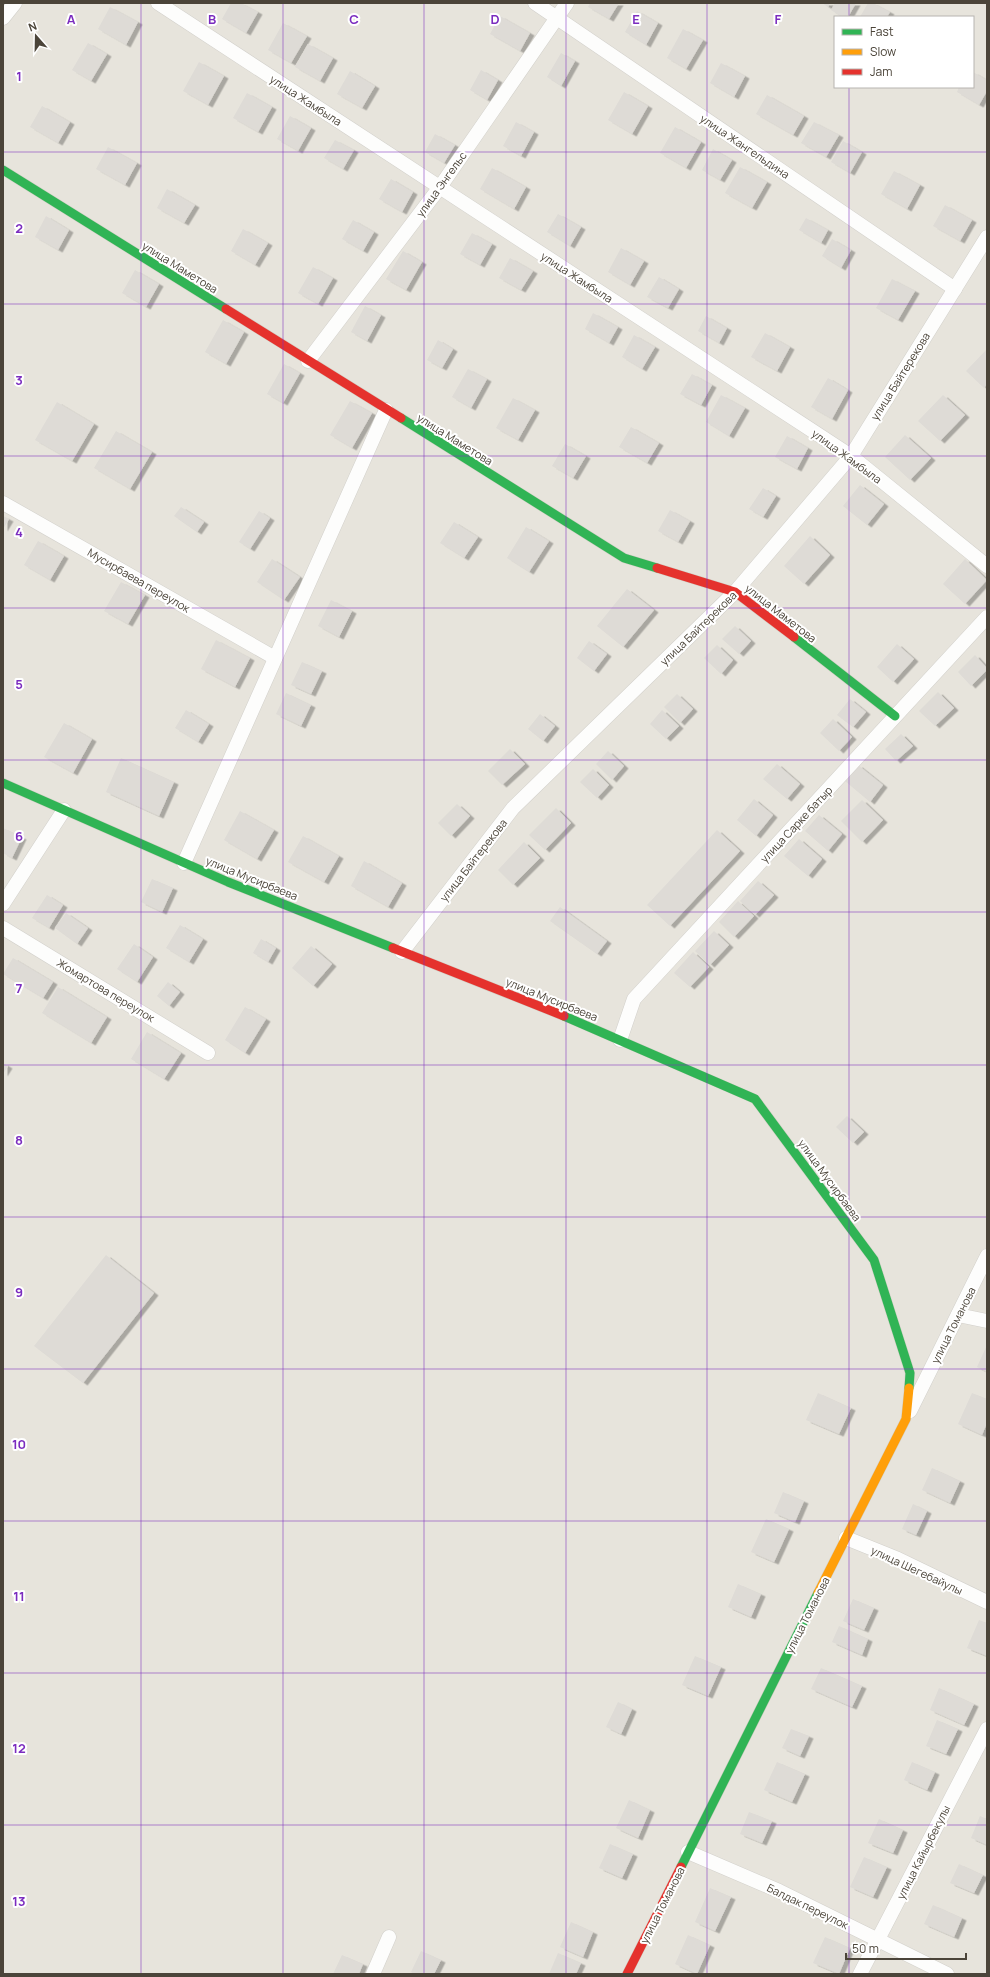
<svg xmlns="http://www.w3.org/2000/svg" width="990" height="1977" font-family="Manrope,sans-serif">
<defs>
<filter id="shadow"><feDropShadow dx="4.5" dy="2.5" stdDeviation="0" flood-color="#0004"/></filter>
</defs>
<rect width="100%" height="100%" fill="#f4f2ee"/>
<path fill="#e7e4dc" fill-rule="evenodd" d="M3,3H987V1974H3ZM835,17H973V87H835Z"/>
<g fill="#dedbd6" filter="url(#shadow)">
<polygon points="231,3 241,3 258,12 246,33 222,19"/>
<polygon points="590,3 619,3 609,19 588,7"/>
<polygon points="822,3 830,3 828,7"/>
<polygon points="835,3 856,3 848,17 842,17 831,10"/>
<polygon points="868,3 873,3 890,12 887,17 860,17"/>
<polygon points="110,7 138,22 126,45 98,29"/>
<polygon points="637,11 658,23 646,45 625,32"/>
<polygon points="500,16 530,33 520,51 490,34"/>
<polygon points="283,23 307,36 291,63 268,50"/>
<polygon points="683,29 703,40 686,69 667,58"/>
<polygon points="88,43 107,54 91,81 72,70"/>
<polygon points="308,44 333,58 320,81 295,67"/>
<polygon points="561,53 575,61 561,86 547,77"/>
<polygon points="199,62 224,76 208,105 183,91"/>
<polygon points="721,63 745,76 734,97 710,83"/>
<polygon points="481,70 498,80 487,100 470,90"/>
<polygon points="350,71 375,86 362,108 337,94"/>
<polygon points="973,72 987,80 987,91 979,105 957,92 959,87 973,87"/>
<polygon points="624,92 648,106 632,134 608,120"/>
<polygon points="247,93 272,107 258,132 233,118"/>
<polygon points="767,95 804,116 793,135 756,114"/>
<polygon points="42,106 70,122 58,143 30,127"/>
<polygon points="290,116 311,128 298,151 277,139"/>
<polygon points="516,122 534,132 521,156 503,146"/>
<polygon points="814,122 839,135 826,157 801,143"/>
<polygon points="675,127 701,142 686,168 660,153"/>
<polygon points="435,134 455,145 444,163 425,152"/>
<polygon points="335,140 354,150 343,169 324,158"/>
<polygon points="843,141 862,152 850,173 831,162"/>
<polygon points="108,147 137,163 125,185 96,169"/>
<polygon points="713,149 732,160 720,180 702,170"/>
<polygon points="740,167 767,182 752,208 725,193"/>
<polygon points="492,168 526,187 514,209 480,189"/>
<polygon points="894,171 920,185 907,209 881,194"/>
<polygon points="391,179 413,192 402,212 379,199"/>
<polygon points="167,189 195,205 184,223 157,208"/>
<polygon points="945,205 972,220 960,241 933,226"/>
<polygon points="558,214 581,227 570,246 547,232"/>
<polygon points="46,216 69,230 58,250 35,237"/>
<polygon points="806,218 828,230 821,243 799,230"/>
<polygon points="353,220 374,232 363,251 342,239"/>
<polygon points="243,229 268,243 255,265 231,251"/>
<polygon points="472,233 492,244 480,265 460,254"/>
<polygon points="832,239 851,250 841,268 822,256"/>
<polygon points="621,248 644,261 630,285 608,272"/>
<polygon points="403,251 422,262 406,290 386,279"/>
<polygon points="510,258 533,271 521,290 499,278"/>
<polygon points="313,267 333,278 318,304 298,293"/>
<polygon points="135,270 159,284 146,307 122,293"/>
<polygon points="659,277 679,289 668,308 647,297"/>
<polygon points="892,279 915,291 898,320 876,308"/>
<polygon points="365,306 381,315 367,341 351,332"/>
<polygon points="593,313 618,327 609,343 585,329"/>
<polygon points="706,316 727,328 719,343 698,331"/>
<polygon points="223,320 244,332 226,364 205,352"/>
<polygon points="765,333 790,347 777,371 751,357"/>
<polygon points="634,335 655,347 642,369 622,357"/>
<polygon points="438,340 453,349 442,368 427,360"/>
<polygon points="987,349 987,384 984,388 966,371"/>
<polygon points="284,364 300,373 283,403 267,394"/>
<polygon points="468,369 487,379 471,408 452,397"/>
<polygon points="692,374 712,385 701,405 680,394"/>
<polygon points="828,378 848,390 832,419 811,407"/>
<polygon points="721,395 745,408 729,436 706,422"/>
<polygon points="943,395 965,415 940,441 918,421"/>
<polygon points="513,398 535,410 518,440 496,428"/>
<polygon points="350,401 372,413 352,448 330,435"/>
<polygon points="57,402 94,424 72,461 35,440"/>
<polygon points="631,427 659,443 647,463 619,447"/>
<polygon points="116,431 152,452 130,489 94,468"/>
<polygon points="905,435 931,458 910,480 885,457"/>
<polygon points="787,436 808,448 797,469 775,457"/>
<polygon points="565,444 586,456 573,478 552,466"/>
<polygon points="860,485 884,504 867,525 843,506"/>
<polygon points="763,488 776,496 763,517 749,509"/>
<polygon points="181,507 204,522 197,532 174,516"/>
<polygon points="670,510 690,521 678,542 658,531"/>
<polygon points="259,511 270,518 250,549 239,542"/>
<polygon points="3,516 9,519 3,529"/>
<polygon points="454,522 478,537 464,558 440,543"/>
<polygon points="526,527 549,541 529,572 507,558"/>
<polygon points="810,536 830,555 804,584 784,566"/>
<polygon points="38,541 64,556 50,580 24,565"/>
<polygon points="272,559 300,577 284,600 257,582"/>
<polygon points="965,559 987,580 965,604 943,584"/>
<polygon points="121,582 145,595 128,624 104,611"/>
<polygon points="627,589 654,610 623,647 597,626"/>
<polygon points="331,600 352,611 339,637 318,626"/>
<polygon points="735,626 751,641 739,654 722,639"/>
<polygon points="216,640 250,658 235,687 201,669"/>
<polygon points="589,641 607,654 594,671 577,658"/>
<polygon points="897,644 914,659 893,682 877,667"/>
<polygon points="717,645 733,660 721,674 704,658"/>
<polygon points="975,655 987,668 987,670 971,686 958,672"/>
<polygon points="302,662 322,671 311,694 291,685"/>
<polygon points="938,692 954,708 935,726 919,711"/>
<polygon points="286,693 311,705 301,726 276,714"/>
<polygon points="677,694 693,709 680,723 664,707"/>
<polygon points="850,699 866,712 853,727 837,715"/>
<polygon points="186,710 209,724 198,742 175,728"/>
<polygon points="662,710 679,726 666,739 650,724"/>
<polygon points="540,714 555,726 543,741 528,729"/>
<polygon points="833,719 852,737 839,751 820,733"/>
<polygon points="64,723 92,739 73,773 44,757"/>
<polygon points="901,734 913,746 896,761 885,749"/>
<polygon points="510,749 525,764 502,785 488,771"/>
<polygon points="608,751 624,766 612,780 596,764"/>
<polygon points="121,758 174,782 159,816 106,792"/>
<polygon points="777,764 800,784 787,799 763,779"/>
<polygon points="858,765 883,785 870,802 845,781"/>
<polygon points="593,769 609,785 597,798 580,782"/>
<polygon points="754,799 773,815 756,836 737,820"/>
<polygon points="862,800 883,820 862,842 841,821"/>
<polygon points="457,804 470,816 451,836 438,823"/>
<polygon points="556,808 571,823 545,850 529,835"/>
<polygon points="240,811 274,830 257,859 224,840"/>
<polygon points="819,815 842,834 828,851 805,831"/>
<polygon points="3,828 22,837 12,858 3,853"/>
<polygon points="717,830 740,851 670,926 647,905"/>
<polygon points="303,836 339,856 324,882 288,862"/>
<polygon points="799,839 822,859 808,876 784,856"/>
<polygon points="524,842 540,858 513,885 498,870"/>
<polygon points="364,861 402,883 388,907 351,886"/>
<polygon points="152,879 173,888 162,912 141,902"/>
<polygon points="758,881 774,895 755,915 740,901"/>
<polygon points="47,895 63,905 49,928 32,918"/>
<polygon points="738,901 754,916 734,937 719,922"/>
<polygon points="560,907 607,941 597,954 550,921"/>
<polygon points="66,913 88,928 77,944 55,928"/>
<polygon points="180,925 203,939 189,962 166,948"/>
<polygon points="714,931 729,945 710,965 695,951"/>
<polygon points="261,939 276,948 268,962 253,953"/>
<polygon points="134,944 153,957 137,982 117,969"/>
<polygon points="311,946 332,964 313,986 292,968"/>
<polygon points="693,952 709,967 690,987 674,973"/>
<polygon points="13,958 53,982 43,998 3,974"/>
<polygon points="168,982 180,992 169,1006 157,996"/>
<polygon points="58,987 107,1017 91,1043 42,1013"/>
<polygon points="245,1007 266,1019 245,1053 225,1040"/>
<polygon points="147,1032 181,1053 164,1079 131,1059"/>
<polygon points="3,1063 8,1066 3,1074"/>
<polygon points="847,1116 864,1132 853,1143 836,1127"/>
<polygon points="106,1255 154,1293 83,1383 34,1346"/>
<polygon points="987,1345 987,1372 977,1367"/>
<polygon points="818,1393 851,1408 839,1434 806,1420"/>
<polygon points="972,1393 987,1399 987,1423 982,1435 958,1424"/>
<polygon points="932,1468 960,1481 950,1503 922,1490"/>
<polygon points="783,1492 804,1501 795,1522 774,1513"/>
<polygon points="913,1504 927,1511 916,1535 902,1529"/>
<polygon points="766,1519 789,1529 774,1562 751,1552"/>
<polygon points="738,1584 761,1594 751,1617 728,1607"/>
<polygon points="853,1599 874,1608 864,1630 843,1621"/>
<polygon points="979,1620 987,1623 987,1656 967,1648"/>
<polygon points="839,1626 868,1639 862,1655 832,1642"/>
<polygon points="695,1656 721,1667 708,1696 682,1685"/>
<polygon points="821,1668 862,1686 852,1707 811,1689"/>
<polygon points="939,1688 974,1704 964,1725 930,1710"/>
<polygon points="618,1702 632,1709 621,1734 606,1727"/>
<polygon points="937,1720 958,1729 946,1754 926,1746"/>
<polygon points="791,1729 809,1736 800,1756 782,1748"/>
<polygon points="777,1762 805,1774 792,1802 764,1790"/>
<polygon points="912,1762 935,1772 927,1790 904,1780"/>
<polygon points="629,1800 650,1810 638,1838 616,1828"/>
<polygon points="749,1812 772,1821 762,1843 740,1834"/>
<polygon points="980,1816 987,1819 987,1845 971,1838"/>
<polygon points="879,1819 903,1830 893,1853 868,1843"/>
<polygon points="610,1844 633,1854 622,1878 599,1868"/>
<polygon points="864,1857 887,1867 873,1897 850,1887"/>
<polygon points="959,1864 983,1875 974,1893 950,1883"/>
<polygon points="710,1888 731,1897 715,1931 695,1922"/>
<polygon points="933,1905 962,1918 954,1937 924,1924"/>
<polygon points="571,1922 593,1932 583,1957 560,1947"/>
<polygon points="688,1935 710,1945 697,1974 675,1964"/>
<polygon points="825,1937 850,1948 839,1974 813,1963"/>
<polygon points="421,1951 441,1960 434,1974 414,1974 411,1972"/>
<polygon points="558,1953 581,1963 576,1974 549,1974"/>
<polygon points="342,1955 363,1964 359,1974 333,1974"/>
</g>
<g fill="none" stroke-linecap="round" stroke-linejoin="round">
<defs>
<g id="street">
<polyline points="158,3 851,456 987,566"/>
<polyline points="535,3 955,289"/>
<polyline points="3,18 15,3"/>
<polyline points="308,361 440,187 567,3"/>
<polyline points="3,503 275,658"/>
<polyline points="184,863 386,410"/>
<polyline points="3,904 64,810"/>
<polyline points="3,928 208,1053"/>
<polyline points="402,952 513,808 735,592 851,456 987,237"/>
<polyline points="620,1040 634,999 987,617"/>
<polyline points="958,1315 987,1321"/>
<polyline points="910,1411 987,1256"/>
<polyline points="846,1538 898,1559 987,1602"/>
<polyline points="688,1852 779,1891 947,1974"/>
<polyline points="373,1974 389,1937"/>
<polyline points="860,1974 987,1729"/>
</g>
<g id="fast">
<polyline points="3,170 226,309"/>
<polyline points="401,418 624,558 657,568"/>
<polyline points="794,637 895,716"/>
<polyline points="3,783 228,882 393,948"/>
<polyline points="564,1016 755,1099 874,1260 910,1373 909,1388"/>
<polyline points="681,1867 818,1593"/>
</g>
<polyline id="slow" points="818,1593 906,1419 909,1388"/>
<g id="jam">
<polyline points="226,309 401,418"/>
<polyline points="657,568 735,592 794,637"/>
<polyline points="393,948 564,1016"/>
<polyline points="627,1974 681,1867"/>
</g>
</defs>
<use href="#street" stroke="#d2d0cb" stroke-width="15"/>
<use href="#fast" stroke="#d3cfc5" stroke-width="10"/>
<use href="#slow" stroke="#d3cfc5" stroke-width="10"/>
<use href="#jam" stroke="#d3cfc5" stroke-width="10"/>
<use href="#street" stroke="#fdfdfc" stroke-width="14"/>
<use href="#fast" stroke="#30b455" stroke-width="9"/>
<use href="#slow" stroke="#ff9f0a" stroke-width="9"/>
<use href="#jam" stroke="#e5322d" stroke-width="9"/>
</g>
<path fill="none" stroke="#7b2cbf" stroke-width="1" stroke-opacity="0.55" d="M141,3V1974M283,3V1974M424,3V1974M566,3V1974M707,3V1974M849,3V17M849,87V1974M3,152H987M3,304H987M3,456H987M3,608H987M3,760H987M3,912H987M3,1065H987M3,1217H987M3,1369H987M3,1521H987M3,1673H987M3,1825H987"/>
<g text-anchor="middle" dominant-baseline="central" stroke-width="4" stroke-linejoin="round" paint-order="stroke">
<g font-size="11" fill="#4b4439" stroke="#fff">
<text transform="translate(306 100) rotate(33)">улица Жамбыла</text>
<text transform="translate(745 146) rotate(34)">улица Жангельдина</text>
<text transform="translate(441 184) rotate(-54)">улица Энгельс</text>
<text transform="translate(180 267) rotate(32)">улица Маметова</text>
<text transform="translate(577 277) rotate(33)">улица Жамбыла</text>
<text transform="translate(900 376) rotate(-58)">улица Байтерекова</text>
<text transform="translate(455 439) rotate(32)">улица Маметова</text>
<text transform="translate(847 456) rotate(36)">улица Жамбыла</text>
<text transform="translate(139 580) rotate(30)">Мусирбаева переулок</text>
<text transform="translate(781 613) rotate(38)">улица Маметова</text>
<text transform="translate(698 628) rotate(-44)">улица Байтерекова</text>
<text transform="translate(796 824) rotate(-47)">улица Сарке батыр</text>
<text transform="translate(473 860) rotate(-52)">улица Байтерекова</text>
<text transform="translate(252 878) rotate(22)">улица Мусирбаева</text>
<text transform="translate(106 990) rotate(31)">Жомартова переулок</text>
<text transform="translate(552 999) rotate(22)">улица Мусирбаева</text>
<text transform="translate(830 1180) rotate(54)">улица Мусирбаева</text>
<text transform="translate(953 1325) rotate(-63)">улица Томанова</text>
<text transform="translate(917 1570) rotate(25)">улица Шегебайулы</text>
<text transform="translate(807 1615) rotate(-63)">улица Томанова</text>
<text transform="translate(923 1852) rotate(-63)">улица Кайырбекулы</text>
<text transform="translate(662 1905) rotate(-63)">улица Томанова</text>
<text transform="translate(808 1906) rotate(26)">Балдак переулок</text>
</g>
</g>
<g font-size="13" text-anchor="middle" font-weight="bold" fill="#7b2cbf" stroke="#fff" stroke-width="4" stroke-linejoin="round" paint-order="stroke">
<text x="71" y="24">A</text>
<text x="212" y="24">B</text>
<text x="354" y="24">C</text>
<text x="495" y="24">D</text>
<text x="636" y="24">E</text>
<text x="778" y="24">F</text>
<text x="19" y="81">1</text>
<text x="19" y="233">2</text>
<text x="19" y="385">3</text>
<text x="19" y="537">4</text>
<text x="19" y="689">5</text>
<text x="19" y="841">6</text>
<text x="19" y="993">7</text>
<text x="19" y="1145">8</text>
<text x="19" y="1297">9</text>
<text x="19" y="1449">10</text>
<text x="19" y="1601">11</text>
<text x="19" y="1753">12</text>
<text x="19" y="1906">13</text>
</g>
<rect width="990" height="1977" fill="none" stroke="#4b4439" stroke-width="8"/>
<rect x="834" y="16" width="140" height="72" fill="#ffffff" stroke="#b7b4b0"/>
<rect x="842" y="29" width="20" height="6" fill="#30b455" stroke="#b7b4b0"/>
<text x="870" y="36" font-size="12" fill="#4b4439">Fast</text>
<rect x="842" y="49" width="20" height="6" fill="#ff9f0a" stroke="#b7b4b0"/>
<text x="870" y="56" font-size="12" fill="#4b4439">Slow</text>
<rect x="842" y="69" width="20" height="6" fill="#e5322d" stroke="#b7b4b0"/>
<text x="870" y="76" font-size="12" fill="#4b4439">Jam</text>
<g transform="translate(36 36) rotate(340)" stroke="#ffffff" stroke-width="3" paint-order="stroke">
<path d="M0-3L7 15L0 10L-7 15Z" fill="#4b4439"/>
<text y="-6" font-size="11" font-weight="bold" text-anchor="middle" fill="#4b4439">N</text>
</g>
<path d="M846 1953v6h120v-6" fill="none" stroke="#4b4439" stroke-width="2"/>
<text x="852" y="1953" font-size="12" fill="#4b4439" stroke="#ffffff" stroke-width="3" paint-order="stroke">50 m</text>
</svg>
